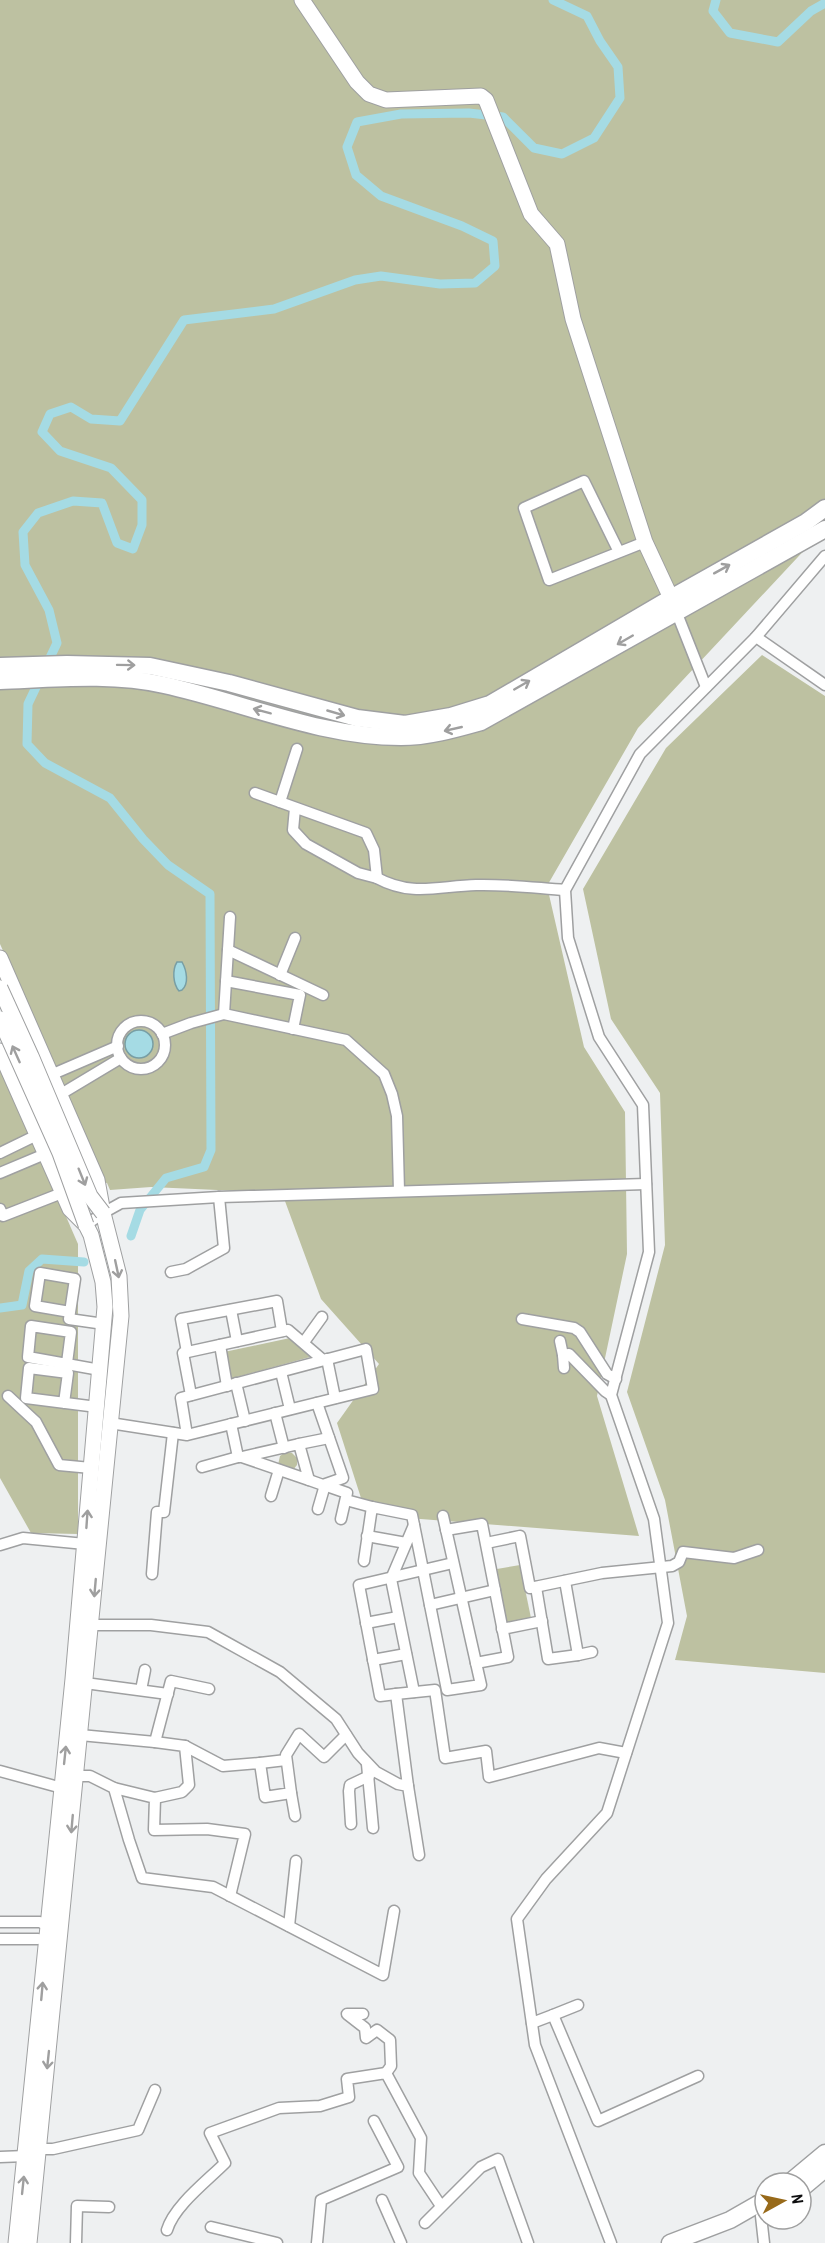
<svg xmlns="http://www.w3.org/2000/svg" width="825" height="2243" font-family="'Archivo Narrow',sans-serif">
<rect width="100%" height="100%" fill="#eef0f1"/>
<g fill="#bdc1a1">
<polygon points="0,0 825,0 825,528 638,728 547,886 584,1047 625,1112 627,1254 597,1396 639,1536 408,1518 361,1498 337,1423 379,1364 321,1299 282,1193 151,1187 110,1190 107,1183 101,1182 58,1073 0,944"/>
<polygon points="762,655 825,696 825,1673 675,1660 687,1616 665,1500 627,1392 665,1245 660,1093 611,1019 583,889 666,748"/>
<polygon points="0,1065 78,1244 78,1534 31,1533 0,1478"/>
<polygon points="290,1338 310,1357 230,1379 224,1352"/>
<polygon points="285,1452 292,1453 297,1458 297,1465 293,1470 278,1465 280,1456"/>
<polygon points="520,1565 531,1618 507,1623 497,1569"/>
</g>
<g fill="#a5dbe4" stroke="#789ea4" stroke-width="1.5">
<path d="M177,962H182C187,971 189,984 182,990L179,991C173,984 172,970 177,962Z"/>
<circle cx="139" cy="1044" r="14"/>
</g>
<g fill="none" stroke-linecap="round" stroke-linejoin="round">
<g stroke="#a5dbe4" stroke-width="9">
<polyline points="716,0 713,11 730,33 778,42 811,11 825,3"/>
<polyline points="131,1236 140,1210 166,1178 204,1167 211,1150 210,894 168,865 143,839 110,798 45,763 27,744 28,704 57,643 49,610 25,565 23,532 38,513 73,501 102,503 117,543 133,549 142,525 142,500 111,468 60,451 42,432 50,414 71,407 91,419 120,421 184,320 274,309 355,280 381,276 440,284 475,283 495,266 493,241 462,226 381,196 356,175 347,147 357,122 401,114 469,113 503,117 534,148 562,154 594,138 620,98 618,67 600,41 587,16 553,0"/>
<polyline points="0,1308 22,1305 29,1271 42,1259 84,1262"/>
</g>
<defs>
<g id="street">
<polyline points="619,552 584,481 524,508 549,580 645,542"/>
<polyline points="676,611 706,687"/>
<polyline points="756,637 825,685"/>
<polyline points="255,793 366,833 374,850 377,878 358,873 306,844 293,830 295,808"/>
<polyline points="280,802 297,749"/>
<path d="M377,878C412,897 439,886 476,885C505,884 536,888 565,890"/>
<polyline points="228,950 323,995"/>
<polyline points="280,975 295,938"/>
<polyline points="226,981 300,995 293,1029"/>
<polyline points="224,1014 230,917"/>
<circle cx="141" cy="1045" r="24"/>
<polyline points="162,1034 191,1023 224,1014 346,1040 384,1074 392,1094 397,1116 399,1191"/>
<polyline points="46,1077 118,1046"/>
<polyline points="53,1095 66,1091 121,1058"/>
<polyline points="0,1153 37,1135"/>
<polyline points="0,1173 45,1154"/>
<polyline points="0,1209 3,1216 62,1193"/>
<polyline points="86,1225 103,1213 121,1203 219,1197 646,1184"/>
<polyline points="171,1272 186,1269 224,1248 219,1197"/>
<polyline points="231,1310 237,1341"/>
<polyline points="70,1312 35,1306 40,1273 75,1279 69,1319 104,1324"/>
<polyline points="522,1319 574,1328 580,1332 607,1374 616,1379"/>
<polyline points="560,1341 563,1355"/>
<polyline points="304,1342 322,1317"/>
<polyline points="220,1345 227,1386"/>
<polyline points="187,1352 181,1319 277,1301 282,1331"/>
<polyline points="327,1359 335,1398"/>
<polyline points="67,1363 71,1332 31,1326 28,1357 100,1370"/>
<polyline points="564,1368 563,1355 569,1354 605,1391 611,1395"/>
<polyline points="281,1372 290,1409"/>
<polyline points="236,1383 245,1421"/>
<polyline points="191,1395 183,1353 288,1330 323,1360"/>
<polyline points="8,1396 36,1422 59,1465 91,1468"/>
<polyline points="64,1403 68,1373 29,1368 26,1398 97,1407"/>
<polyline points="275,1413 284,1448"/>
<polyline points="110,1423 187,1435 373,1389 366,1349 181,1398 187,1435"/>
<polyline points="231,1424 238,1457 242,1457 299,1444 309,1480 242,1457"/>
<polyline points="299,1444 329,1438"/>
<polyline points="202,1467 238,1457"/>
<polyline points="309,1480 323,1485 343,1478 317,1403"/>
<polyline points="324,1485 347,1493 341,1519"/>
<polyline points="271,1496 279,1470"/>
<polyline points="346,1500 372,1507"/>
<polyline points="318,1509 325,1485"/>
<polyline points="446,1530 482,1524 508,1657 476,1663"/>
<polyline points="367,1536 406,1543"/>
<polyline points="491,1542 520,1536 530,1588 602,1573 672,1566 679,1562 683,1552 734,1558 758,1550"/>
<polyline points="0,1545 23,1538 85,1544"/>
<polyline points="364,1561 372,1507 412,1515 414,1525"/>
<polyline points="152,1574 157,1512 164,1512 173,1433"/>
<polyline points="536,1587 548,1659 578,1655 565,1581"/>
<polyline points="430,1605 495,1590"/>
<polyline points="366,1623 398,1617"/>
<polyline points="91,1625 151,1625 208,1632 280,1672 336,1719 358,1753 376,1772 398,1784 408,1786 419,1855"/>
<polyline points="502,1629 542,1621"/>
<polyline points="578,1655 592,1652"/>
<polyline points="373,1660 406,1654"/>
<polyline points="85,1683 168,1694"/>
<polyline points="141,1690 145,1670"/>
<polyline points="414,1692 391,1579 414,1525 447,1690 481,1685 443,1516"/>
<polyline points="396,1694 380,1696 359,1585 453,1563"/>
<polyline points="80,1735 155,1742"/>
<polyline points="185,1746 223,1766 260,1763 265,1797 291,1793 286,1755 299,1734 324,1757 346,1735"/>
<polyline points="260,1763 286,1760"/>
<polyline points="367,1764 373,1828"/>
<polyline points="0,1771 62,1788"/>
<polyline points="76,1776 90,1776 114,1788 129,1840 142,1878 213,1887 383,1975 394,1911"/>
<polyline points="408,1786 396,1694 435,1690 445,1758 486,1751 489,1777 599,1748 626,1753"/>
<polyline points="114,1788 155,1798 154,1830 207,1829 245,1834 230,1896"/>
<polyline points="291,1793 295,1816"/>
<polyline points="155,1798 182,1792 189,1785 185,1746 155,1742 171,1681 209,1689"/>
<polyline points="351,1824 349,1791 350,1785 369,1776"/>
<polyline points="0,1922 40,1922 48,1926"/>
<polyline points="289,1926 296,1861"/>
<polyline points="0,1939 38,1939"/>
<polyline points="363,2014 347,2014 365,2028 366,2038 377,2030 390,2040 391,2066 386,2073"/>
<polyline points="553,2015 578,2005"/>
<polyline points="532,2023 553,2015 598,2121 698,2076"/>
<polyline points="39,2149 53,2149 138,2130 155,2090"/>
<polyline points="0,2157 26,2156"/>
<polyline points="382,2200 401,2243"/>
<polyline points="761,2216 764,2243"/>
<polyline points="425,2223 481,2167 498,2159 528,2243"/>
<polyline points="211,2227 277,2243"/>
<path d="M167,2230C174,2206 207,2181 225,2163L210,2133L279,2108L320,2106L349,2097L347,2079L386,2073L421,2138L419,2173L441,2206"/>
<polyline points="76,2243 77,2206 109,2207"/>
<polyline points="317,2243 321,2200 398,2167 374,2121"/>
<polyline points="611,2243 535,2045 517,1919 546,1879 607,1813 668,1623 654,1519 611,1395 649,1252 643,1105 599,1037 568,938 565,890 640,754 756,637 825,556"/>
</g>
<g id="secondary">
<polyline points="302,0 357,82 369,94 386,100 481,96 486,100 531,214 557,244 573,319 645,542 671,598"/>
<polyline points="0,958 97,1180 103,1213 119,1276 121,1316 29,2243"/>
<polyline points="0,1051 70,1209 86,1225 91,1235 103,1282 105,1307 73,1679 16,2243"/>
</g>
<g id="primary">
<polyline points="0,666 67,664 150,666 229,683 357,718 405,724 451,716 490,704 671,598 806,522 825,508"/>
<path d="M0,681C53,679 112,673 164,685C242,702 320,737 401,737C428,737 456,729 481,722L825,529"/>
<polyline points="789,2183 825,2153"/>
<polyline points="801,2189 825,2169"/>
<polyline points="670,2243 730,2220 765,2200"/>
</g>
</defs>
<use href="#street" stroke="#9fa0a1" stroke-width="13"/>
<use href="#secondary" stroke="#9fa0a1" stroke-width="17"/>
<use href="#primary" stroke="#9fa0a1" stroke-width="19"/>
<use href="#street" stroke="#fff" stroke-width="10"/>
<use href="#secondary" stroke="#fff" stroke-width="15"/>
<use href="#primary" stroke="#fff" stroke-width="16"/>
<defs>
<g id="secondary-bridge">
<polyline points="0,988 31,1056 90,1196 103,1213"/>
<polyline points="0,1019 60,1153 86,1225"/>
</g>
</defs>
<use href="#secondary-bridge" stroke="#9fa0a1" stroke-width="17" stroke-linecap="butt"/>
<use href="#secondary-bridge" stroke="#fff" stroke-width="15"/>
</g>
<defs><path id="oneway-shaft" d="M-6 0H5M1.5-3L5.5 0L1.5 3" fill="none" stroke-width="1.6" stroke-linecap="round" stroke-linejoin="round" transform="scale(1.5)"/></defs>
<g stroke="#9f9f9f">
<use href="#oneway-shaft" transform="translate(722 569) rotate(-29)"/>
<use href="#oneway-shaft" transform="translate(625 640) rotate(150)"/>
<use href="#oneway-shaft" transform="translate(126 665) rotate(1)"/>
<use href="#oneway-shaft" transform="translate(522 685) rotate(-30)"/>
<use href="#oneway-shaft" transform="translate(262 711) rotate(-165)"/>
<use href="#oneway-shaft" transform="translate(336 713) rotate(16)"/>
<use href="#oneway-shaft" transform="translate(453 729) rotate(167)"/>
<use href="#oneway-shaft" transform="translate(16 1054) rotate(-114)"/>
<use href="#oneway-shaft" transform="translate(82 1177) rotate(68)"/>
<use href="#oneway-shaft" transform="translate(117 1269) rotate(78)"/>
<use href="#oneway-shaft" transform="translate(87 1519) rotate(-86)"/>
<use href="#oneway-shaft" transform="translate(95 1588) rotate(95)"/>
<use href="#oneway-shaft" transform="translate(65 1755) rotate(-84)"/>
<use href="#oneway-shaft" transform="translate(72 1824) rotate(95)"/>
<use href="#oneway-shaft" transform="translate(42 1991) rotate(-85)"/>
<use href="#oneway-shaft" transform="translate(48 2060) rotate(96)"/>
<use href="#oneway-shaft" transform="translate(23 2185) rotate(-84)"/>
</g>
<g transform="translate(783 2201) rotate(82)"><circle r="28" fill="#ffffff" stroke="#9f9f9f" stroke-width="1.5"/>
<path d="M0-4.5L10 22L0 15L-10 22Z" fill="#986a1a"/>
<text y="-9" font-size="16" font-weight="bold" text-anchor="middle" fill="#0e0e0f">N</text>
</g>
</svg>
